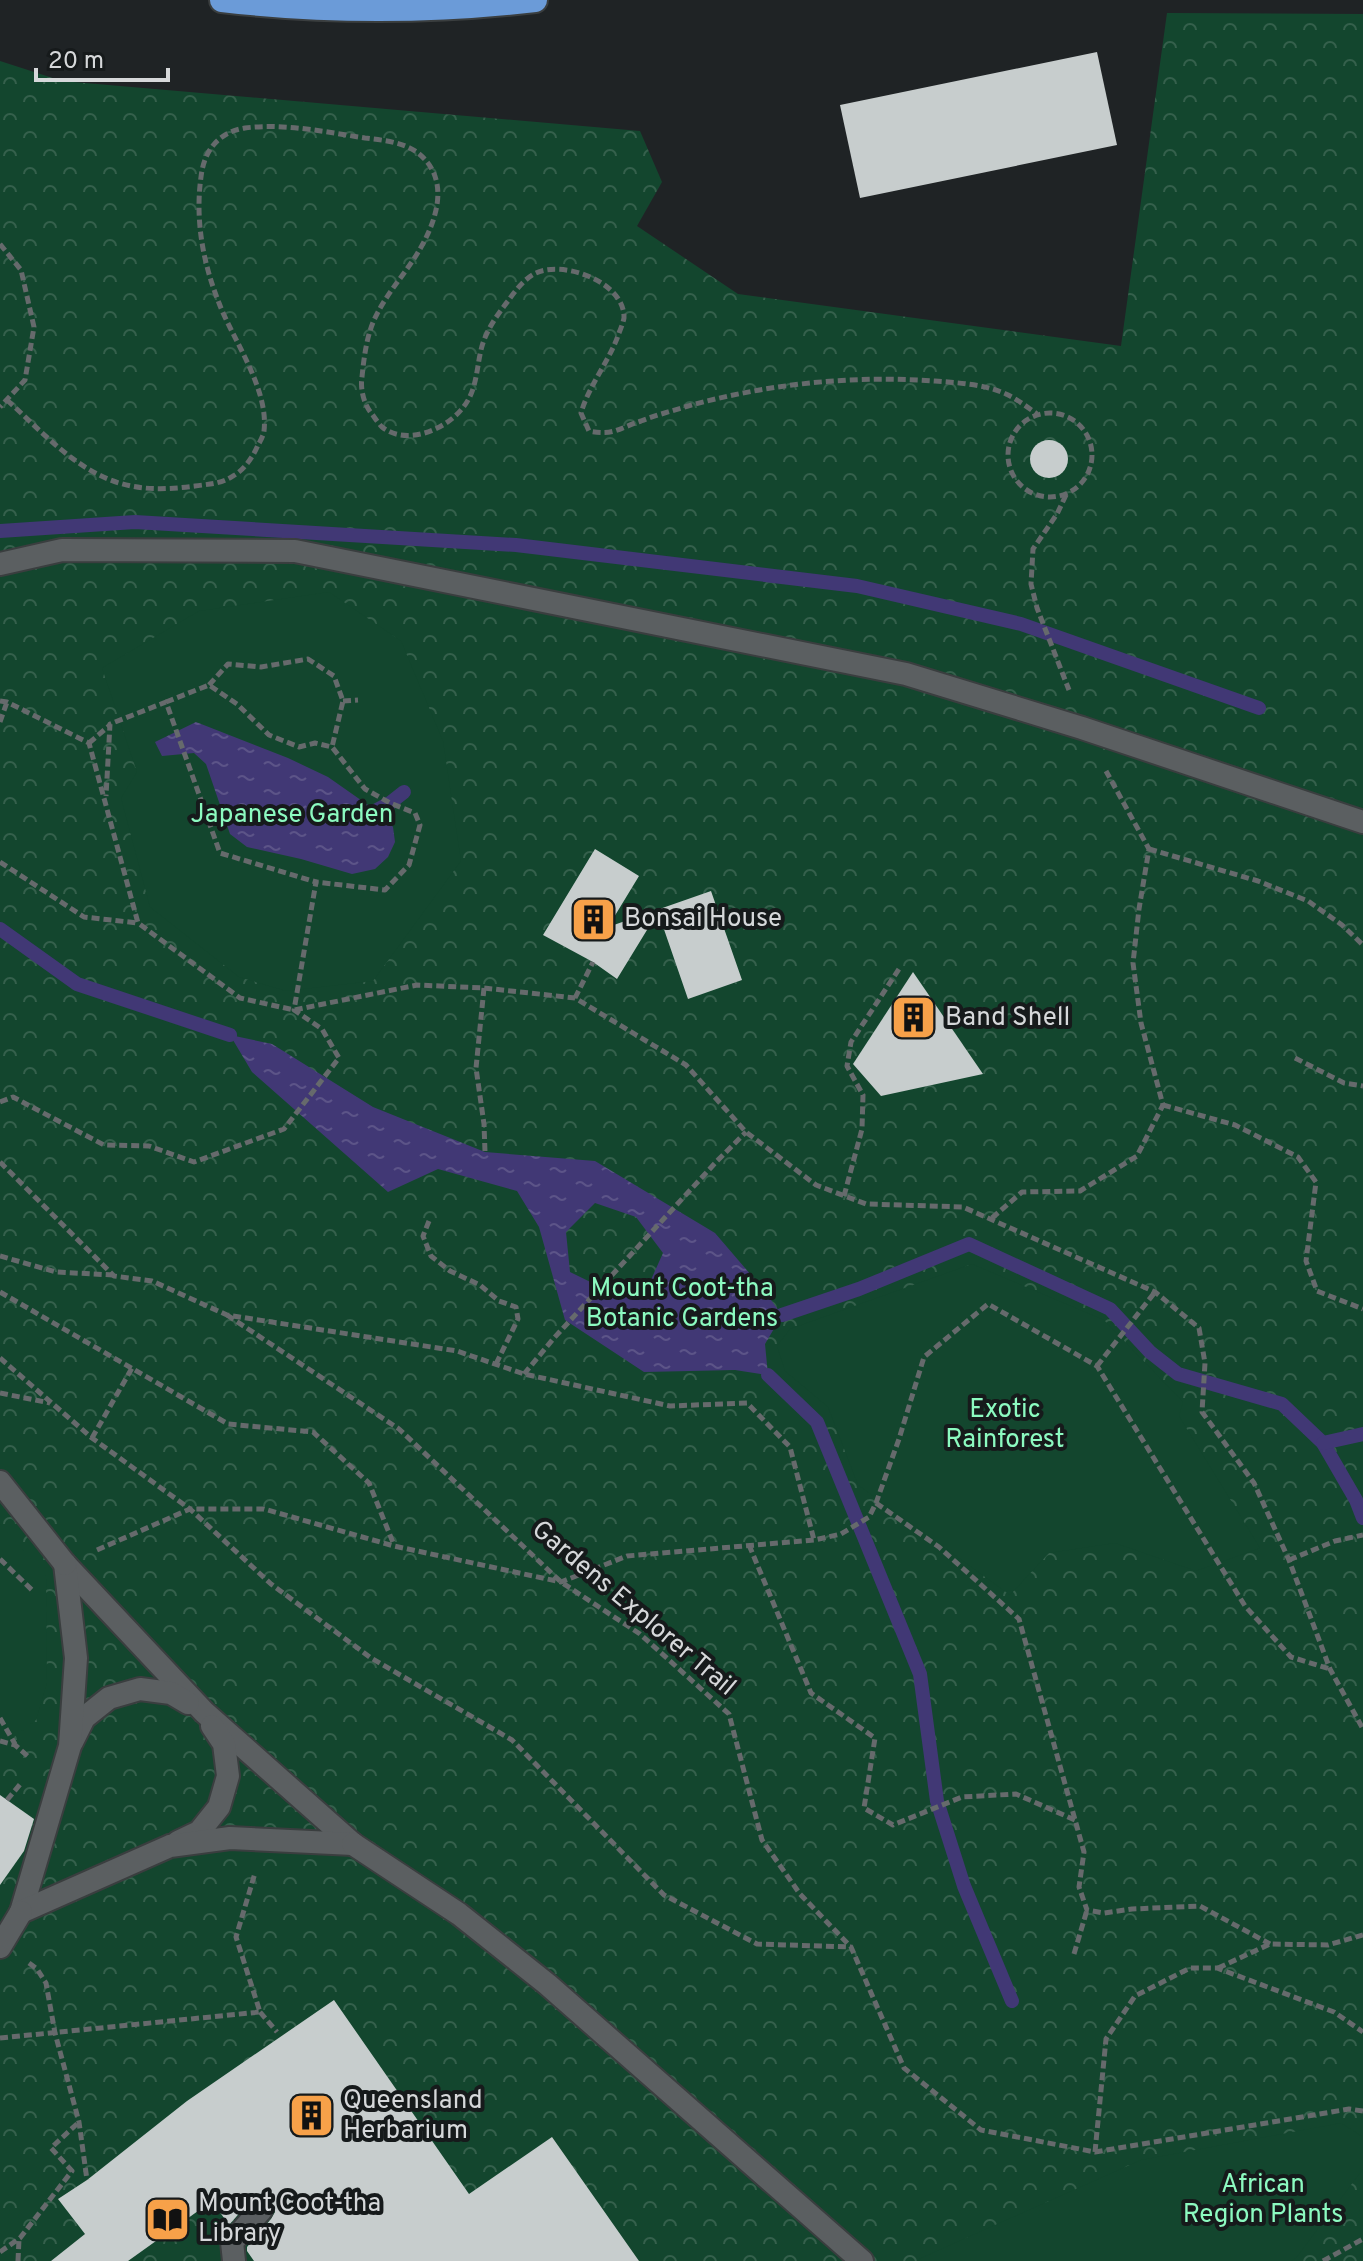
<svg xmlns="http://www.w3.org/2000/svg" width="1363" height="2261" font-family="Overpass,sans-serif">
<defs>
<pattern id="forest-crowns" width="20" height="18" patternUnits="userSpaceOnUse" patternTransform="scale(2)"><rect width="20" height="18" fill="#13462e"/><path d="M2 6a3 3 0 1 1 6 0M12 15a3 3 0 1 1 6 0" fill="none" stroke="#35604c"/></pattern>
<pattern id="water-ripples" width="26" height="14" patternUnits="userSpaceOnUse" patternTransform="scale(2)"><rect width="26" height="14" fill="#413875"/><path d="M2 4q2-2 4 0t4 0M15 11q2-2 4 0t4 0" fill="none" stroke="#5c5488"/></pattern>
</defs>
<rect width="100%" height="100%" fill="#1f2325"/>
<polygon fill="url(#forest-crowns)" points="1167,13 1363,14 1363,2261 0,2261 0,61 62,81 640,131 662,182 637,226 738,294 1121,346"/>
<g fill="#13462e">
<polygon points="329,592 401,641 443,741 461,861 373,981 286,991 239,977 150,907 121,798 137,772 102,668 199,611"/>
<polygon points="972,1264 1104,1320 1183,1402 1179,1416 1260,1548 1196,1571 1115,1543 1049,1553 1010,1595 858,1485 828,1407 785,1371 777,1346 790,1329"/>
<polygon points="0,1524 46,1576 47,1683 36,1720 0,1748"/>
<polygon points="1341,2123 1363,2137 1363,2169 1296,2258 1291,2261 922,2261 919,2259 1141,2160"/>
</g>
<g fill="url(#water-ripples)" fill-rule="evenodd">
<polygon points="196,722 288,758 328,777 385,817 393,827 395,842 388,857 375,869 352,874 301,859 247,847 230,834 206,764 194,753 162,756 155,742"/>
<path d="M230,1035L272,1044L373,1107L485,1152L595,1161L715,1233L763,1289L782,1315L765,1344L768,1375L735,1370L644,1372L565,1320L539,1227L517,1191L438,1169L388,1192L252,1072ZM595,1203L636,1217L663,1253L646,1291L619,1296L570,1272L566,1232Z"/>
</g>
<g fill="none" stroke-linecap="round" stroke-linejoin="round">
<g stroke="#413875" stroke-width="14">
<polyline points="0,531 135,522 516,545 857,586 1021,624 1259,708"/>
<polyline points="377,810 390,803 404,792"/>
<polyline points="0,929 77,984 230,1035"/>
<polyline points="782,1315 859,1289 969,1244 1110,1309 1150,1352 1178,1374 1282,1404 1323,1443 1356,1500 1363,1518"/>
<polyline points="768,1375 817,1422 920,1674 937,1801 964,1886 1012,2001"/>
<polyline points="1323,1443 1363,1434"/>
</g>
</g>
<g fill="#c7cdcd">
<polygon points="1097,52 1117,145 860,198 840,105"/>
<circle cx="1049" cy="459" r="19"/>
<polygon points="595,849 639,876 608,927 711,891 742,980 688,999 658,912 617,979 593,962 543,935"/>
<polygon points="913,972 983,1074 881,1096 853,1064"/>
<polygon points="0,1795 34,1819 24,1851 0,1885"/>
<polygon points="334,2000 469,2194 552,2137 639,2261 254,2261 247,2251 247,2247 271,2219 275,2212 271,2200 263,2196 251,2200 229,2225 212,2201 128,2261 51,2261 85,2234 58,2199 87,2180 187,2101"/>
</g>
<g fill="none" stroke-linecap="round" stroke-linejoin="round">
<defs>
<g id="service">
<polyline points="65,1564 204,1712 353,1844"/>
<polyline points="72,1742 84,1718 109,1698 140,1689 171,1693 188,1703"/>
<polyline points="178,1842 199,1832 219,1807 228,1776 224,1744 212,1726"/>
<polyline points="21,1912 70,1746 76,1658 65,1564"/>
<polyline points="21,1912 170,1846 230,1838 353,1844"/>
</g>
<g id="minor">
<polyline points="0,564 62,550 295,551 906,674 1082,728 1363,822"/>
<polyline points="0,1482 65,1564"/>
<polyline points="353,1844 459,1914 547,1984 862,2261"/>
<polyline points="0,1947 21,1912"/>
<polyline points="234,2261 232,2242 261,2210"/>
</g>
<path id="motorway" d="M222,0C325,12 432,12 535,0"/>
</defs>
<use href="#service" stroke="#3a3e3f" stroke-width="26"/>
<use href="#minor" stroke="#3a3e3f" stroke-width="26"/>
<use href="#motorway" stroke="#3a3e3f" stroke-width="28"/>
<g stroke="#666a6c" stroke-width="5" stroke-dasharray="8 4" stroke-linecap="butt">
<polyline points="0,244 21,270 34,327 25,380 0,407"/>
<path d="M7,400C38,428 69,463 108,479C137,491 165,490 195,486C209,484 221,484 233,476C244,470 253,457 258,445C260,442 264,434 264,431C269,389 233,340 219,303C203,263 195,220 201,177C204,151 218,132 245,128C284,123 326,132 365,138C382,140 404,142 418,153C452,180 436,223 417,254C404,275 388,292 377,314C367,332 364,357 362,377C360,389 364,405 372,414C375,418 378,423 382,427C406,446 444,430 461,410C477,392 476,371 481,350C485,332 497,315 508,301C515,291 525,278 536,273C563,260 625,282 624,318C623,323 621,328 619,333C609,362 589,385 581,413L589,431C614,436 619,428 641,421C656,415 672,411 688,406C768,384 851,375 935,381C959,383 984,384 1006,394C1017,399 1027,407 1037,414"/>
<circle cx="1050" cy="455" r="42"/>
<polyline points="1066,495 1057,514 1033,549 1031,584 1037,608 1069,690"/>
<polyline points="209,685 228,664 261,667 308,659 334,676 343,701 332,747"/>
<polyline points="0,701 7,702 89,743 138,923 240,998 294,1010 417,985 484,988 575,998 686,1065 746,1132 816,1185 866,1204 963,1207 1155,1292 1199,1328 1205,1363 1202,1412 1254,1483 1289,1560 1330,1669 1363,1729"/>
<polyline points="343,701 358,700"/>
<polyline points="166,702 209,685 237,704 269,735 299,747 315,743 332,747 365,789 390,803 415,813 420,825 409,865 385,890 316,882"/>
<polyline points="0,722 7,702"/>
<polyline points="89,743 110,725"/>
<polyline points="1149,849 1258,881 1308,901 1342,925 1363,945"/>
<polyline points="0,862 84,917 138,923"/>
<polyline points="484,988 476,1068 484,1124 485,1152"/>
<polyline points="575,998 593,962"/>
<polyline points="1295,1058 1344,1083 1363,1086"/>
<polyline points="0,1102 13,1097 104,1145 149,1146 194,1162 284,1129 339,1058 322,1029 294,1010 316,882 220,853 166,702 110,724 106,796"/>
<polyline points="1163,1105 1235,1125 1298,1157 1316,1182 1306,1261 1317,1291 1363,1309"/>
<polyline points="0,1162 114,1276 152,1281 227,1315 457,1351 524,1374 670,1406 747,1403 790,1447 814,1540"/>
<polyline points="844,1196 862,1129 863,1095 847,1066 851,1042 901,966"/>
<polyline points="992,1218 1022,1192 1080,1191 1137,1156 1163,1105 1141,1023 1133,963 1139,909 1149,849 1106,771"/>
<polyline points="429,1221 423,1236 431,1256 450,1271 480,1285 499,1301 516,1307 518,1319 496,1364"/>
<polyline points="0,1256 56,1272 113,1275"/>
<polyline points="0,1292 228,1424 313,1432 369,1483 394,1545"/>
<polyline points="227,1315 399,1429 561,1582 640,1634 729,1714 762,1840 800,1894 851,1947 904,2068 981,2130 1095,2152 1349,2109 1363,2111"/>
<polyline points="0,1358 92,1438 190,1509 271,1584 371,1658 512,1740 664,1895 757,1944 851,1947"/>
<polyline points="1097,1366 1155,1292"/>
<polyline points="524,1374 554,1338 717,1161 746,1132"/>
<polyline points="0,1393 50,1403"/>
<polyline points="92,1438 132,1368"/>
<polyline points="876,1503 939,1547 1019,1619 1084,1852 1079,1887 1087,1910 1104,1913 1132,1909 1200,1906 1270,1944"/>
<polyline points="749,1545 811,1693 875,1738 864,1808 893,1825 962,1797 1016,1794 1075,1820"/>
<polyline points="97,1550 190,1509 264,1509 394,1546 561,1582 627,1556 814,1540 841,1534 869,1517 876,1503 899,1439 924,1357 988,1304 1097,1366 1245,1606 1291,1657 1330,1669"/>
<polyline points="0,1559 34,1592"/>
<polyline points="1289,1560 1335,1541 1363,1535"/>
<polyline points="0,1718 15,1744"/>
<polyline points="0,1741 15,1745 30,1758"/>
<polyline points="7,1800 22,1782"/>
<polyline points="1074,1954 1087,1910"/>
<polyline points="29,1963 37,1969 46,1983 55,2033 79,2122 87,2180"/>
<polyline points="1218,1968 1270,1944 1328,1945 1363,1935"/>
<polyline points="260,2012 277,2032"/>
<polyline points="0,2038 260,2012 236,1937 255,1873"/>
<polyline points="1095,2152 1106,2039 1135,1996 1190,1968 1217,1968 1334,2012 1363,2032"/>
<polyline points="0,2252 20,2238 72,2171 51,2148 79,2122"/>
<polyline points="18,2261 19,2239"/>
<polyline points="1323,2261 1363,2239"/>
</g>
<use href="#service" stroke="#5b5f61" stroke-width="22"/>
<use href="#minor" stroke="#5b5f61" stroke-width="22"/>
<use href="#motorway" stroke="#6b9bd8" stroke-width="24"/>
</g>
<defs>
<symbol id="building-square" viewBox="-11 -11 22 22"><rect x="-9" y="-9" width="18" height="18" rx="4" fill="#f7a149" stroke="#161a1b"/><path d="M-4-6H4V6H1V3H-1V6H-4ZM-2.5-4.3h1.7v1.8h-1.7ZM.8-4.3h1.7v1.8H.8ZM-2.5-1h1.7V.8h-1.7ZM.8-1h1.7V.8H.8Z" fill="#111"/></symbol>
<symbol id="library-square" viewBox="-11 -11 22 22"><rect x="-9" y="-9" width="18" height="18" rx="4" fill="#f7a149" stroke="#161a1b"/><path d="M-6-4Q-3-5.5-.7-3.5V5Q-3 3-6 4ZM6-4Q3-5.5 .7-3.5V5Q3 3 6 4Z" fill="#111"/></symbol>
</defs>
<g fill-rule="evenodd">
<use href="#building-square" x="568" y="894" width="51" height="51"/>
<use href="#building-square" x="888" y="992" width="51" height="51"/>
<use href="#building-square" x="286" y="2090" width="51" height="51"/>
<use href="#library-square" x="142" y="2194" width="51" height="51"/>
</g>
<g text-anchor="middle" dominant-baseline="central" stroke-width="8" stroke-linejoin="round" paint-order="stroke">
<g font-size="26" fill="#8cfac0" stroke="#161a1b">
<text x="292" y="815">Japanese Garden</text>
<text x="682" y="1289">Mount Coot-tha<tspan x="682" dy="30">Botanic Gardens</tspan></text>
<text x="1005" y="1410">Exotic<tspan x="1005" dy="30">Rainforest</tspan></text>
<text x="1263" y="2185">African<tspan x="1263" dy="30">Region Plants</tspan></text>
</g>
<g font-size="26" fill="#d6d8da" stroke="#161a1b" text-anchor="start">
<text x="624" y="919">Bonsai House</text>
<text x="945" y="1018">Band Shell</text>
<text x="343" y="2101">Queensland<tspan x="343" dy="30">Herbarium</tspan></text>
<text x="198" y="2204">Mount Coot-tha<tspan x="198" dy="30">Library</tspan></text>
</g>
<g font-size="26" fill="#d6d8da" stroke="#161a1b">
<text transform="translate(633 1609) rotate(40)">Gardens Explorer Trail</text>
</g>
</g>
<path d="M36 68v12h132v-12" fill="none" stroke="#d6d8da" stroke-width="4"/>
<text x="48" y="68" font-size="24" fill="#d6d8da" stroke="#161a1b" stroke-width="6" paint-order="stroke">20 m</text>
</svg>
